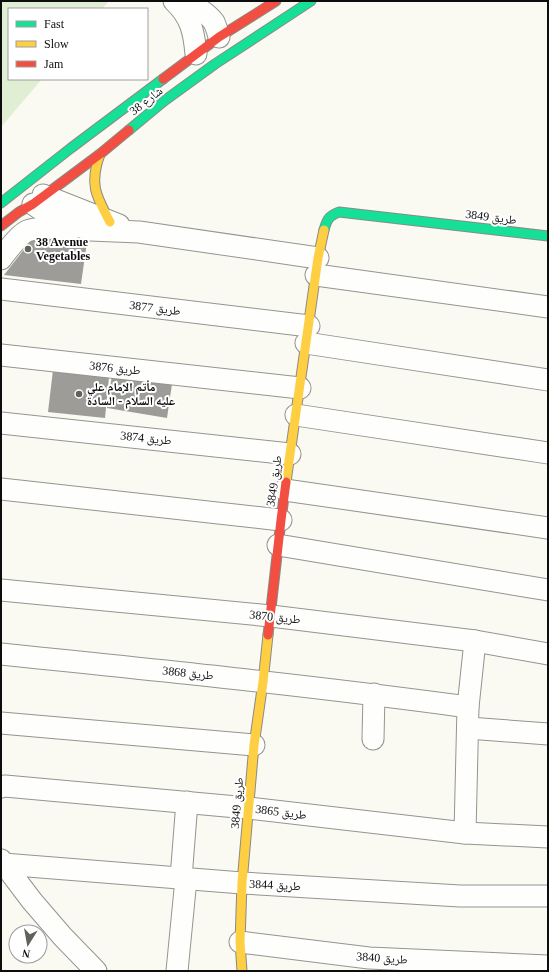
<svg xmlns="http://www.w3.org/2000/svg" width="549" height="972" font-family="'Times New Roman','Noto Naskh Arabic',serif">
<rect width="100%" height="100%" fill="#fafaf2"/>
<polygon fill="#e0eed4" points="1,1 109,1 102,9 9,9 9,79 42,79 1,127"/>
<g fill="#9e9c98">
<polygon points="35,235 87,242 81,284 4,275"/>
<polygon points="53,370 109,377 105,418 48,412"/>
<polygon points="112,375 172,384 167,418 107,408"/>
</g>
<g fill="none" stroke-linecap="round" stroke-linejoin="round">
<defs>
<g id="street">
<path d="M174,1C191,17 194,32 196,54"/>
<path d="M183,1C193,4 207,13 214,22C216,27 218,32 219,37"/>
<polyline points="43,195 119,225"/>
<polyline points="33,204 46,213 53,217 90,230 139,232 318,258"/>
<path d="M1,259C6,252 20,234 27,231C41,226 58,229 72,229"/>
<polyline points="316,275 548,307"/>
<polyline points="1,289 309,326"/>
<polyline points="306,343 548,380"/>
<polyline points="1,355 300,388"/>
<polyline points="296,415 548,453"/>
<polyline points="1,423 290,454"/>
<polyline points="1,489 281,520"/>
<polyline points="285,490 548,528"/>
<polyline points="278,545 548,590"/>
<polyline points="1,590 271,616 475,641 548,654"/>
<path d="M1,654C157,670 313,686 468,707"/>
<polyline points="1,723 254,745"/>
<polyline points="468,728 548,734"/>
<polyline points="373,739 374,694"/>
<polyline points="1,787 5,786 248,808 465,833 548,837"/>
<polyline points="465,833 468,707 475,641"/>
<polyline points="1,860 32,901 63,937 96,971"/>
<polyline points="3,864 242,883 460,896 548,896"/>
<polyline points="181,878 187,802"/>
<polyline points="240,942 369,958 548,966"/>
<polyline points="177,971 186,879"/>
</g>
<g id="fast">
<polyline points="129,130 164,101 215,64 311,1"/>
<polyline points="1,203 71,148 163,79"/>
<path d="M324,230C327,219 329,216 339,212L548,236"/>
</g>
<g id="slow">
<path d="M100,154C89,184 96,196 110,222"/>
<polyline points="286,482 318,258 324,230"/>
<polyline points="242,971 240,942 242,883 254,745 263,682 268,635"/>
</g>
<g id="jam">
<polyline points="163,79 219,37 276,1"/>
<polyline points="1,226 19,212 33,204 100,154 129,130"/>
<polyline points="268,635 281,520 286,482"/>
</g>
</defs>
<use href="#street" stroke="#949490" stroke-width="23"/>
<use href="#fast" stroke="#8a8a87" stroke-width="11"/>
<use href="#slow" stroke="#8a8a87" stroke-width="11"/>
<use href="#jam" stroke="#8a8a87" stroke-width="11"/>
<use href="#street" stroke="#fefefd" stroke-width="21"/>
<use href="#fast" stroke="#16e098" stroke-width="9"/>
<use href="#slow" stroke="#ffcf43" stroke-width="9"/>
<use href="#jam" stroke="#f24e42" stroke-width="9"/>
</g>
<g fill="#60605d" stroke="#fff" stroke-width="1.5">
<circle cx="28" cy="249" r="4"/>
<circle cx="79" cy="394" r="4"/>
</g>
<g text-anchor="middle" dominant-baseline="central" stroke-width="4" stroke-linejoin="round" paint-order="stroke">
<g font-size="12" fill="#0d0d0d" stroke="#fff">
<text transform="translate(146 101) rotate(-38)">شارع 38</text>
<text transform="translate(491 217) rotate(7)">طريق 3849</text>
<text transform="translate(155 308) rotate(7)">طريق 3877</text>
<text transform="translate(115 368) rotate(6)">طريق 3876</text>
<text transform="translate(146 438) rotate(6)">طريق 3874</text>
<text transform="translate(274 481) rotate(-82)">طريق 3849</text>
<text transform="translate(275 617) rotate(6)">طريق 3870</text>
<text transform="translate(188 673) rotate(6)">طريق 3868</text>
<text transform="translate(237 803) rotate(-85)">طريق 3849</text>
<text transform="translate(281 812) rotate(7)">طريق 3865</text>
<text transform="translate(275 885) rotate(3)">طريق 3844</text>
<text transform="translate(382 958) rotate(4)">طريق 3840</text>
</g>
<g font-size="12" font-weight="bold" fill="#0d0d0d" stroke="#fff" text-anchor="start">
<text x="36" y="242">38 Avenue<tspan x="36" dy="14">Vegetables</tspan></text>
<text x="87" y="387">مأتم الإمام علي<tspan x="87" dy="14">عليه السلام - السادة</tspan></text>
</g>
</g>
<rect width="549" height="972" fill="none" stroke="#0d0d0d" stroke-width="4"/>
<rect x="8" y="8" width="140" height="72" fill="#ffffff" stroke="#9e9e9e"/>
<rect x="16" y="21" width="20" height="6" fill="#16e098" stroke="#9e9e9e"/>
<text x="44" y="28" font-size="12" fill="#0d0d0d">Fast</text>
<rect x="16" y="41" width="20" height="6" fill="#ffcf43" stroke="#9e9e9e"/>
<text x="44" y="48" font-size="12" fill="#0d0d0d">Slow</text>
<rect x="16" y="61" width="20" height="6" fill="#f24e42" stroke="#9e9e9e"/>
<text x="44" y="68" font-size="12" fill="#0d0d0d">Jam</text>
<g transform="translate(28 944) rotate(191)"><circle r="19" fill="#ffffff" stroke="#9e9e9e"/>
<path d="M0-3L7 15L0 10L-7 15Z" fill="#60605d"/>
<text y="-6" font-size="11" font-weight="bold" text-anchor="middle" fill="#0d0d0d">N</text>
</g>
</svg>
